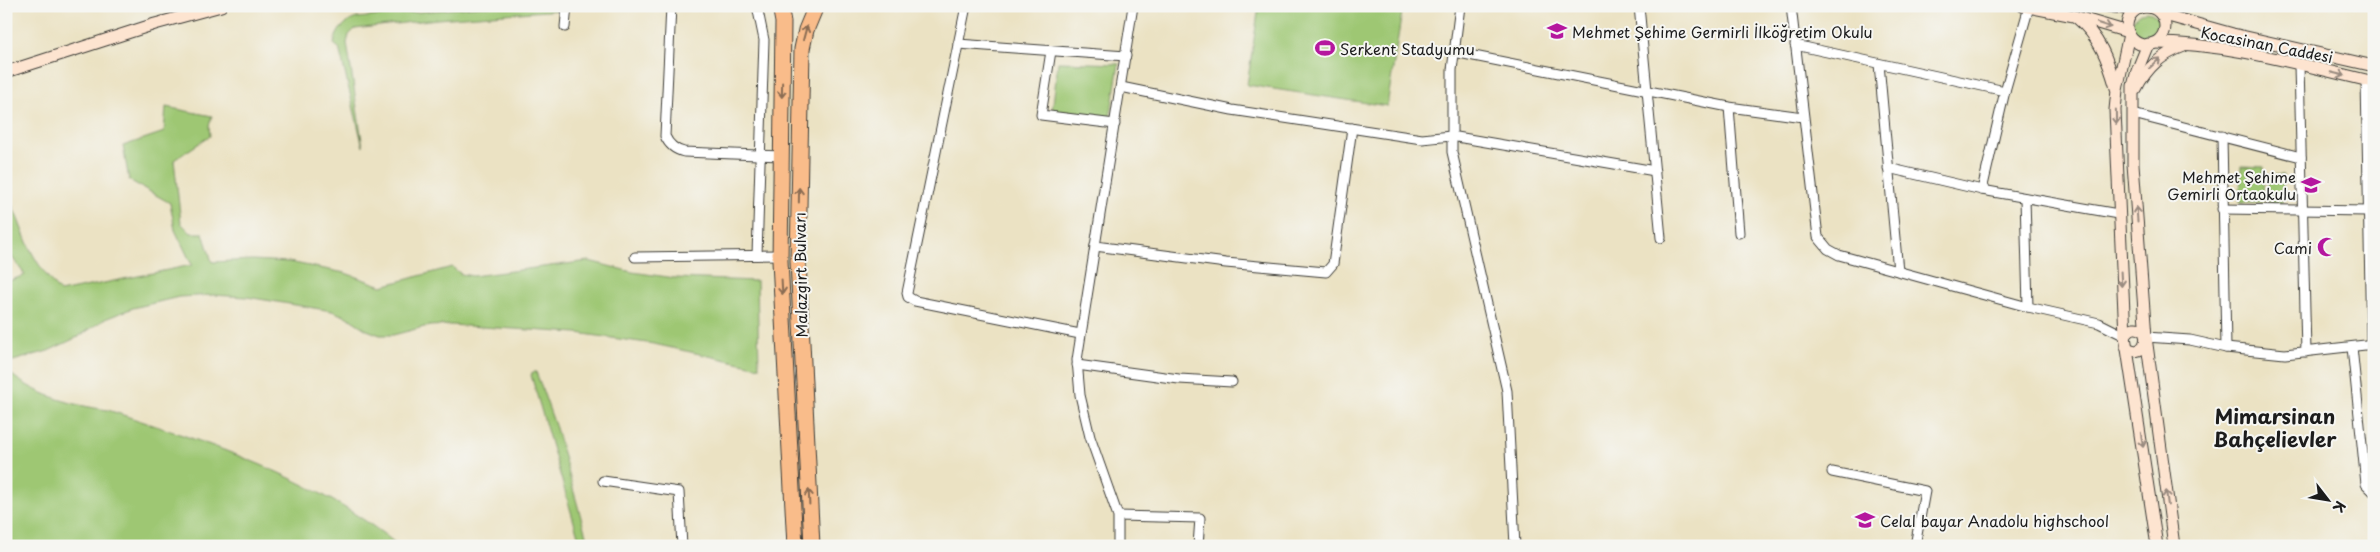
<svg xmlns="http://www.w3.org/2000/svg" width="2380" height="552" font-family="'Playpen Sans',sans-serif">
<rect width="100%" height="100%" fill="#f6f6f2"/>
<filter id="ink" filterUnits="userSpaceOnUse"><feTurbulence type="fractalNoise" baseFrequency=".02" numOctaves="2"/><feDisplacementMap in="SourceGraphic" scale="10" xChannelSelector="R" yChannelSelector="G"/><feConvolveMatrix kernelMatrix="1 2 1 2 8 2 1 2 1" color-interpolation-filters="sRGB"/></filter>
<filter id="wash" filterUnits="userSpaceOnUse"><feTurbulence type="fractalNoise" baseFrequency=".0096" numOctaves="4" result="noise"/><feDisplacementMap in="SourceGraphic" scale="20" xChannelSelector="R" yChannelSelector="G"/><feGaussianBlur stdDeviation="1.12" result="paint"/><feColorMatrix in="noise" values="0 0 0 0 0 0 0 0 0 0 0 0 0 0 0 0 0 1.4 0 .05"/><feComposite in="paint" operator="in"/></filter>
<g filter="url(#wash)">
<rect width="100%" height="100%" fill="#ebe2c3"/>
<g fill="#9ec773" stroke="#5d7248">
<path d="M482,6H572L573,9L437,19L355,29L349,35L347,43L363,147L339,48L334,44C336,31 344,22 357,18Z"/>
<polygon points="1259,6 1369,6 1402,12 1387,106 1247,85"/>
<circle cx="2146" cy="26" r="14"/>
<polygon points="1058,62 1119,64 1110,118 1052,112"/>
<path d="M166,107L212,116L209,126L210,136L174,160L181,223L191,233H203L212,262L252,260L289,262L345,273L382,286L452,267L461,274L473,276L589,261L632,272L675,278L757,281L759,367L654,344L577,333L451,325L428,326L393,335H380L367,330L347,317L332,311L247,297L213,295L179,297L133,308L105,319L78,337L48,351L6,363V282L25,275L6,249V195C16,210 20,226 27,242C35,261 47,277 60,292L192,265L175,230L170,203L129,180L123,146L164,132Z"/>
<polygon points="2241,166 2264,167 2263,202 2240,202"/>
<polygon points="2268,175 2283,175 2282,203 2267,202"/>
<path d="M6,370C34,395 71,405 108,410C210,444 314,476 399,546H6Z"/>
<polygon points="533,372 536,372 556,428 589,546 581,546 531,375"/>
</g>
</g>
<g filter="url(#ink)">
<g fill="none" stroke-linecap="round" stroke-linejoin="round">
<defs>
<g id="street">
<path d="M671,6L665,136C669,145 675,150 684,152L781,156"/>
<polyline points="966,6 907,293 908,297 915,301 1080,334"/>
<polyline points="1460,6 1452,70 1452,152 1507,391 1515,546"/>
<polyline points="1639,6 1661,238"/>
<polyline points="1791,6 1818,237 1828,249 1839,255 2028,307 2099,323 2125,336"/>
<polyline points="2029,7 2005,91 1982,190 2118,214"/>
<polyline points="565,27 567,6"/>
<polyline points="958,44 1126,56"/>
<polyline points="1795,45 2005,91"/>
<polyline points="1051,51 1041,115 1115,124"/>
<polyline points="1454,52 1729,107 1803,117"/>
<polyline points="1879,64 1898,271"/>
<polyline points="2299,65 2306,352"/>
<polyline points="2366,80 2371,344"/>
<polyline points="1121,87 1232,110 1422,139 1451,136 1655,171"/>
<polyline points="1729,107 1739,233"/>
<polyline points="2133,114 2301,157"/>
<polyline points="2222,136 2226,348"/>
<polyline points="1888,168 1982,190"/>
<polyline points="2025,198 2028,307"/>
<polyline points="2222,209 2368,211"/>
<polyline points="1095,246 1226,263 1326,272 1333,264 1352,128"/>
<polyline points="757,255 764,40 757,6"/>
<polyline points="635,257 780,255"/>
<polyline points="2146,337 2190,340 2226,348 2285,354 2374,344"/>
<polyline points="2352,347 2366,484 2374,492"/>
<polyline points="1077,365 1179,379 1232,382"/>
<polyline points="1832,472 1925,491 1915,546"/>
<polyline points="603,481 679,492 682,546"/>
<polyline points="1118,516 1200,518 1198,546"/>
<polyline points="1118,546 1118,516 1090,437 1080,395 1077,360 1133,6"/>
</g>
<g id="secondary">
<polyline points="2023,6 2074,16 2128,32"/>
<polyline points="2108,6 2135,10"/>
<circle cx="2146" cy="26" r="19"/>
<polyline points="2161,14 2233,34 2374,66"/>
<path d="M2076,17C2100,37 2108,60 2116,88"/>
<polyline points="2129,34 2117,90 2115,110 2125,336 2157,546"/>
<path d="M2153,43C2228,43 2301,65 2374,82"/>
<polyline points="2148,44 2137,71 2133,86 2133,164 2146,337 2174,546"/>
<polyline points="6,72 155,24 221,6"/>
<path d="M2136,89C2147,67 2162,54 2184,46"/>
<path d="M2125,336C2127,332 2129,329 2134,328C2154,326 2146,362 2126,347"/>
</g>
<g id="highway">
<polyline points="780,6 783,22 780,261 795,546"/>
<polyline points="812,546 798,261 802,49 806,30 816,6"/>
</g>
</defs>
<use href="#street" stroke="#3b3a35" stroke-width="11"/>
<use href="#secondary" stroke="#3b3a35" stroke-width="13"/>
<use href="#highway" stroke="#3b3a35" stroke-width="17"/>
<use href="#street" stroke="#fff" stroke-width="9"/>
<use href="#secondary" stroke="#fde4d0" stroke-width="11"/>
<use href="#highway" stroke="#f9bc8a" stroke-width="15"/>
</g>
<defs><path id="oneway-shaft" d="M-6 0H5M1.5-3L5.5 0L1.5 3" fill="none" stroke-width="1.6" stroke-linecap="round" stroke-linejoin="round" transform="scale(1.25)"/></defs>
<g stroke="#988a7f">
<use href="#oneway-shaft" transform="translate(2104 25) rotate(18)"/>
<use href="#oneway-shaft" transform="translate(2155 63) rotate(-43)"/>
<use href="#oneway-shaft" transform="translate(2338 74) rotate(13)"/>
<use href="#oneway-shaft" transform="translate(2116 117) rotate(89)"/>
<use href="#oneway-shaft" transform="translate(2137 214) rotate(-94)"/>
<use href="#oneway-shaft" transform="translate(2121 279) rotate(87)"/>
<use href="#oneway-shaft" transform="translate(2142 440) rotate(81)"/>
<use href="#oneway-shaft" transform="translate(2167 498) rotate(-97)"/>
</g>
<g stroke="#8a6c53">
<use href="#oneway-shaft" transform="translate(805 33) rotate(-75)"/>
<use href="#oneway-shaft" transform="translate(782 90) rotate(91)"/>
<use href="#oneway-shaft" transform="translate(799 195) rotate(-89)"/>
<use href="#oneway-shaft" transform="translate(782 287) rotate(87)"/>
<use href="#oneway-shaft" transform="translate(809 497) rotate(-93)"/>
</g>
</g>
<defs>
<symbol id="school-bare" viewBox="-9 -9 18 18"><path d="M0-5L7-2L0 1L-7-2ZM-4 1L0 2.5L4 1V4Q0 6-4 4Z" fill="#b5179e" stroke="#f6f6f2" stroke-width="2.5" paint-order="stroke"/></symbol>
<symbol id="stadium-bare" viewBox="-9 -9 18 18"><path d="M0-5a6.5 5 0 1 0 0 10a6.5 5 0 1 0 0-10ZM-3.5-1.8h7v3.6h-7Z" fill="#b5179e" stroke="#f6f6f2" stroke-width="2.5" paint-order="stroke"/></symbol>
<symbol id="mosque-bare" viewBox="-9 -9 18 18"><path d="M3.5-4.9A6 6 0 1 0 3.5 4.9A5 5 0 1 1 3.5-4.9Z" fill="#b5179e" stroke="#f6f6f2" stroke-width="2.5" paint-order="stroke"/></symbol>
</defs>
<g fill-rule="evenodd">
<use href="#school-bare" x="1543" y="17" width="28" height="28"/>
<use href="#stadium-bare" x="1311" y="34" width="28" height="28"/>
<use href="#school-bare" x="2297" y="171" width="28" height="28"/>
<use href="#mosque-bare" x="2313" y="233" width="28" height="28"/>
<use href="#school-bare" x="1851" y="506" width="28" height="28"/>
</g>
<g text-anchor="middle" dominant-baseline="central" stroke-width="4" stroke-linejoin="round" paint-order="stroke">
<g font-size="15" fill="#1c1c1c" stroke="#f6f6f2" text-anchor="start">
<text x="1572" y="31">Mehmet Şehime Germirli İlköğretim Okulu</text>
<text x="1340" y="48">Serkent Stadyumu</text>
<text x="2296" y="176" text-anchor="end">Mehmet Şehime<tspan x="2296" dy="17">Gemirli Ortaokulu</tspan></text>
<text x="2312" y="247" text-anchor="end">Cami</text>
<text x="1880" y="520">Celal bayar Anadolu highschool</text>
</g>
<g font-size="15" fill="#1c1c1c" stroke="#f6f6f2">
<text transform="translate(2267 44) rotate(11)">Kocasinan Caddesi</text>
<text transform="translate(800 275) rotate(-91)">Malazgirt Bulvarı</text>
</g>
<g font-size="20" font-weight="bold" fill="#1c1c1c" stroke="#f6f6f2">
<text x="2275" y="416">Mimarsinan<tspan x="2275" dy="23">Bahçelievler</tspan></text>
</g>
</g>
<rect width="2380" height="552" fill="none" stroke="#f6f6f2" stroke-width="25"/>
<g transform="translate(2328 500) rotate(121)" stroke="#f6f6f2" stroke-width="4" paint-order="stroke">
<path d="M0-4L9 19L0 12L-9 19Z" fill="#1c1c1c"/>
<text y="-8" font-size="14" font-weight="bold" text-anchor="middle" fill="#1c1c1c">K</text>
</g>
</svg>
